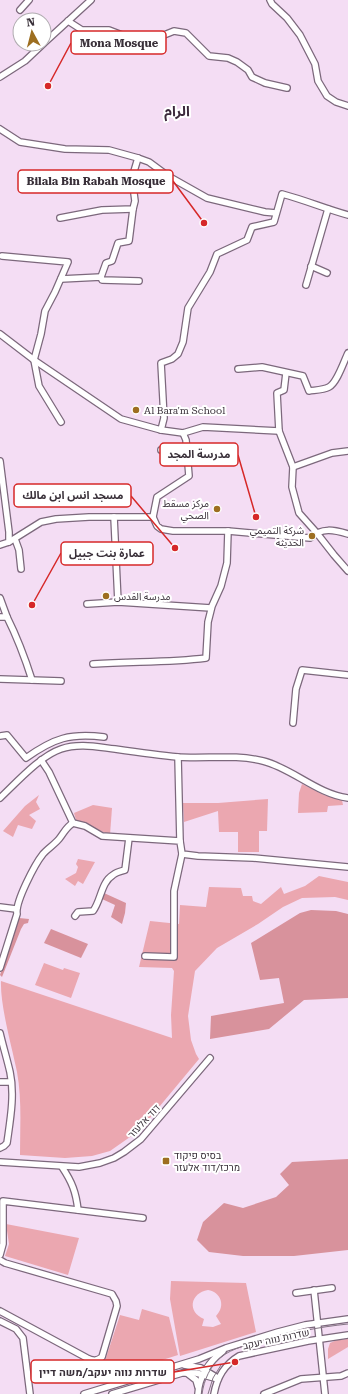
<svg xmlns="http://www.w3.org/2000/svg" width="348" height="1394" font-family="'Roboto Serif','Noto Sans Arabic',Heebo,serif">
<rect width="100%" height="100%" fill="#f4ddf4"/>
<g fill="#eba7b0" fill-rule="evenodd">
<polygon points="302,784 324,795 342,800 343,805 328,806 327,812 298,813 299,793"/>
<polygon points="39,795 36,802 40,809 29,815 36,821 32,829 18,825 13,837 3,831 25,806"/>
<polygon points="268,799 267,831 259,831 259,852 238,852 238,832 219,832 218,811 184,822 183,803 218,803"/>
<polygon points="93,805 112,808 110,835 76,820 74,813"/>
<polygon points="78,859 95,862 83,884 78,881 75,886 65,879 76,873 78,867 76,864"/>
<path d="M319,876L348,882V900L335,897L302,898L283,907L258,924L217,948L195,971L188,1016L191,1040L196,1054L199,1059L140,1130L110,1151L92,1156L65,1158L20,1155C20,1127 22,1099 17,1072C12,1047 0,1006 1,981L172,1038L171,1015L174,971L172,968L139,967L150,921L179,924L180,905L206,907L209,887L241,888L243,896H252L253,901L261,904L281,887L284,894L305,886Z"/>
<polygon points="44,963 63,970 64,968 80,973 71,998 35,985"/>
<polygon points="6,1224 79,1238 68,1275 5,1256 9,1244"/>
<path d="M171,1281L246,1283L256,1332L180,1356L170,1299ZM208,1290C221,1292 226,1306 216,1316L221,1324L213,1327L202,1326L204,1319C187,1312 190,1293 208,1290Z"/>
<polygon points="142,1309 169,1317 178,1355 100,1380 99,1369 104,1364 120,1315 139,1320"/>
<polygon points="348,1339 348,1347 328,1359 328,1349 330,1343 337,1340"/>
</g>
<g fill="#d8929c">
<polygon points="104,893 126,903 125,913 122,924 111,917 115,905 102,899"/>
<polygon points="311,910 336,911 348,914 348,998 304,1000 269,1029 210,1039 211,1016 284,1003 279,978 260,980 251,943 300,913"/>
<polygon points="19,918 29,919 28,923 24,924 21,929 2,977 0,975"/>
<polygon points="51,929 88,944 81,958 44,943"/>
<polygon points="348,1159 348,1250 294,1256 243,1256 209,1252 197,1240 203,1222 224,1203 243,1208 276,1197 289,1185 280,1174 292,1162"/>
</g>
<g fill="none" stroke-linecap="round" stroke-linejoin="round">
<defs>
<g id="minor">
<polyline points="270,0 272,4 287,18 300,35 315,64 318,81 327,96 336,102 348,106"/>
<polyline points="20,10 29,0"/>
<polyline points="68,21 82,30 109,30 122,35 128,41 142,45 153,42 164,35 174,31 186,33 209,56 228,58 237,62 248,70 252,77 265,83 287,88"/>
<polyline points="44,43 91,0"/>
<polyline points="0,77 25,61 43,44"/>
<polyline points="0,129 20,142 65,149 109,150 138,158 149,162 168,176 207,198 265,212 276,213"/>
<polyline points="60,218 102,210 133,209 135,201 132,178 138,158"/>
<polyline points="2,256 68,262 55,292 45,311 41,334 34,360 39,386 61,422"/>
<polyline points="311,266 327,273"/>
<polyline points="101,277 106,263 112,261 118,243 129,241 133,209"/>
<polyline points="61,279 101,277 102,280 139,281"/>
<polyline points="306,285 328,209"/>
<polyline points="0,334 34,360 121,419 161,430 183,433 203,427 279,431"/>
<path d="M238,369L262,367L303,376L309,391C316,390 323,390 329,387C337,383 344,361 348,353"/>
<polyline points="286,373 284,390 277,393 279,431 293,467 292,487 299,513 316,532 334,555 348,571"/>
<path d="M161,430L164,418L161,363L172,359L178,354L183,342L188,308L210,272L217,254L247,240L252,227L274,222L282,194C305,200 326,209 348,215"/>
<polyline points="161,450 187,449"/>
<polyline points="0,461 9,532 9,542 0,545"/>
<polyline points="293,467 332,453 348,451"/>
<polyline points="114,517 118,602"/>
<polyline points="153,517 157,497 189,476 186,440 183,433"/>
<polyline points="15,539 19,550 21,569"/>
<path d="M9,542L41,522L56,519L89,517H153L157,526L161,529L173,531H228L310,538C322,527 334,530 348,534"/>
<polyline points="0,598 7,617"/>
<polyline points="87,604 118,602 211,608"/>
<path d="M0,617H7C17,637 25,658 32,680"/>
<path d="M93,664C131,661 168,663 206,658L208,622L212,606L221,586L227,563L228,531"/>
<polyline points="0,679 61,681"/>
<polyline points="293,723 296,689 302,670 348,675"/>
<path d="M0,736L7,735L26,758C54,738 70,733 104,737"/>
<polyline points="178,757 180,841"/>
<polyline points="41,760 49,772 73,823 85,826 102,836 180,841 182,854 198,856 253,858 348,867"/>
<path d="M0,798C16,783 40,756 61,749C79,743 97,747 115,749C136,752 157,755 178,757C206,759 235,754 263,761C292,768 317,794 348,798"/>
<polyline points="0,907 16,909"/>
<path d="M75,916L78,912L93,911C101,901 101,882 113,875C116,872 121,871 125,870L129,838"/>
<polyline points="145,956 174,957 174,891 182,854"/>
<path d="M0,968L17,914C15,902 35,864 43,854C47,849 54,845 59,839C64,833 66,827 73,823"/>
<path d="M0,1033C3,1046 7,1059 10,1072C15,1095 10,1121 7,1143L4,1146L0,1148"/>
<polyline points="0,1082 11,1082"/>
<polyline points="0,1162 79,1167 100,1163 114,1158 124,1152 141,1139 210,1058"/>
<path d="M62,1167C72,1182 76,1192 78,1210"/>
<polyline points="0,1255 3,1244 3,1201 143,1218"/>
<path d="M0,1260L5,1263L112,1294L116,1301L117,1306L102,1357C97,1361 93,1361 87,1358L0,1311"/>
<polyline points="314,1290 325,1394"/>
<polyline points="296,1293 332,1288"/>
<polyline points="0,1321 16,1329 23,1338 30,1394"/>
<polyline points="184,1365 201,1368 216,1377"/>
<polyline points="187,1373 196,1380 198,1387"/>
<polyline points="84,1394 199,1359 226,1348 278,1332 305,1325 348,1319"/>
<polyline points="112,1394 182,1373 196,1373 218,1379"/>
<path d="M198,1394C199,1376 210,1361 223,1351"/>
<path d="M214,1394C217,1377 224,1365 239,1356L308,1341L348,1335"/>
<polyline points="264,1394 301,1379 341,1376 348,1373"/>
</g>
</defs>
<use href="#minor" stroke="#7c687c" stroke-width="8"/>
<use href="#minor" stroke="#fff" stroke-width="5.5"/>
<g stroke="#857685" stroke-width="1">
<path d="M202,1394C204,1380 210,1366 221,1357C233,1348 247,1345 261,1341C290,1333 318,1327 348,1324"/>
<polyline points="208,1394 213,1378 221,1365"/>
</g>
</g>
<g fill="#9d6e20" stroke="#fff" stroke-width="1.5">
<circle cx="136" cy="410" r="4"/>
<circle cx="217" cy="509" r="4"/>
<circle cx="312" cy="536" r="4"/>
<circle cx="106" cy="596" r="4"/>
<rect x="162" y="1157" width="8" height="8" rx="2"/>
</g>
<g text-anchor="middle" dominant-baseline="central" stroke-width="4" stroke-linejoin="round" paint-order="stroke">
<g font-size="10" fill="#393039" stroke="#fff" text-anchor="start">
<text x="144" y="410">Al Bara'm School</text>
<text x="209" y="503" text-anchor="end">مركز مسقط<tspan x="209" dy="12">الصحي</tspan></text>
<text x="304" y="530" text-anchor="end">شركة التميمي<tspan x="304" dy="12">الحديثة</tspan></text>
<text x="114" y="596">مدرسة القدس</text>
<text x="174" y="1155">בסיס פיקוד<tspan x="174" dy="12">מרכז/דוד אלעזר</tspan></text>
</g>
<g font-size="10" fill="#393039" stroke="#fff">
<text transform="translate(144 1121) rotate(-47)">דוד אלעזר</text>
<text transform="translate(276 1339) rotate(-12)">שדרות נווה יעקב</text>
</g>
<g font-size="14" font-weight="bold" fill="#3b293b" stroke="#fff">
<text x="177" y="111">الرام</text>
</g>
</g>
<path fill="none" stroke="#d62828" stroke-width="1.5" d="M48 86L71 43M204 223L173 181M256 517L238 455M175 548L131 496M32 605L61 553M235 1362L174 1372"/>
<g fill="#d62828" stroke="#fff" stroke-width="1.5">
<circle cx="48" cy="86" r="4"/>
<circle cx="204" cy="223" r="4"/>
<circle cx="256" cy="517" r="4"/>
<circle cx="175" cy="548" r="4"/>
<circle cx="32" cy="605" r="4"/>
<circle cx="235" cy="1362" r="4"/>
</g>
<g fill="#fff" stroke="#d62828" stroke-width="1.5">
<rect x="71" y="31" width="95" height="23" rx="4"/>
<rect x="18" y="170" width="155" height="23" rx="4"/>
<rect x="160" y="443" width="78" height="23" rx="4"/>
<rect x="14" y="484" width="117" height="23" rx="4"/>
<rect x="61" y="542" width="92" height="23" rx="4"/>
<rect x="31" y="1360" width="143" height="23" rx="4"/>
</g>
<g font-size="11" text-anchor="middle" font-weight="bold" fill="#393039">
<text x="119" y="47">Mona Mosque</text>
<text x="96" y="185">Bilala Bin Rabah Mosque</text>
<text x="199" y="458">مدرسة المجد</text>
<text x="73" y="499">مسجد انس ابن مالك</text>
<text x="107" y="557">عمارة بنت جبيل</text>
<text x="103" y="1376">שדרות נווה יעקב/משה דיין</text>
</g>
<g transform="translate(32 32) rotate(353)"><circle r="19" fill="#ffffff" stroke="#b0acb0"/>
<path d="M0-3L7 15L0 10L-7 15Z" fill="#9d6e20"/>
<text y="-6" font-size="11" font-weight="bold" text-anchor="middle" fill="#393039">N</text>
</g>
</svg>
